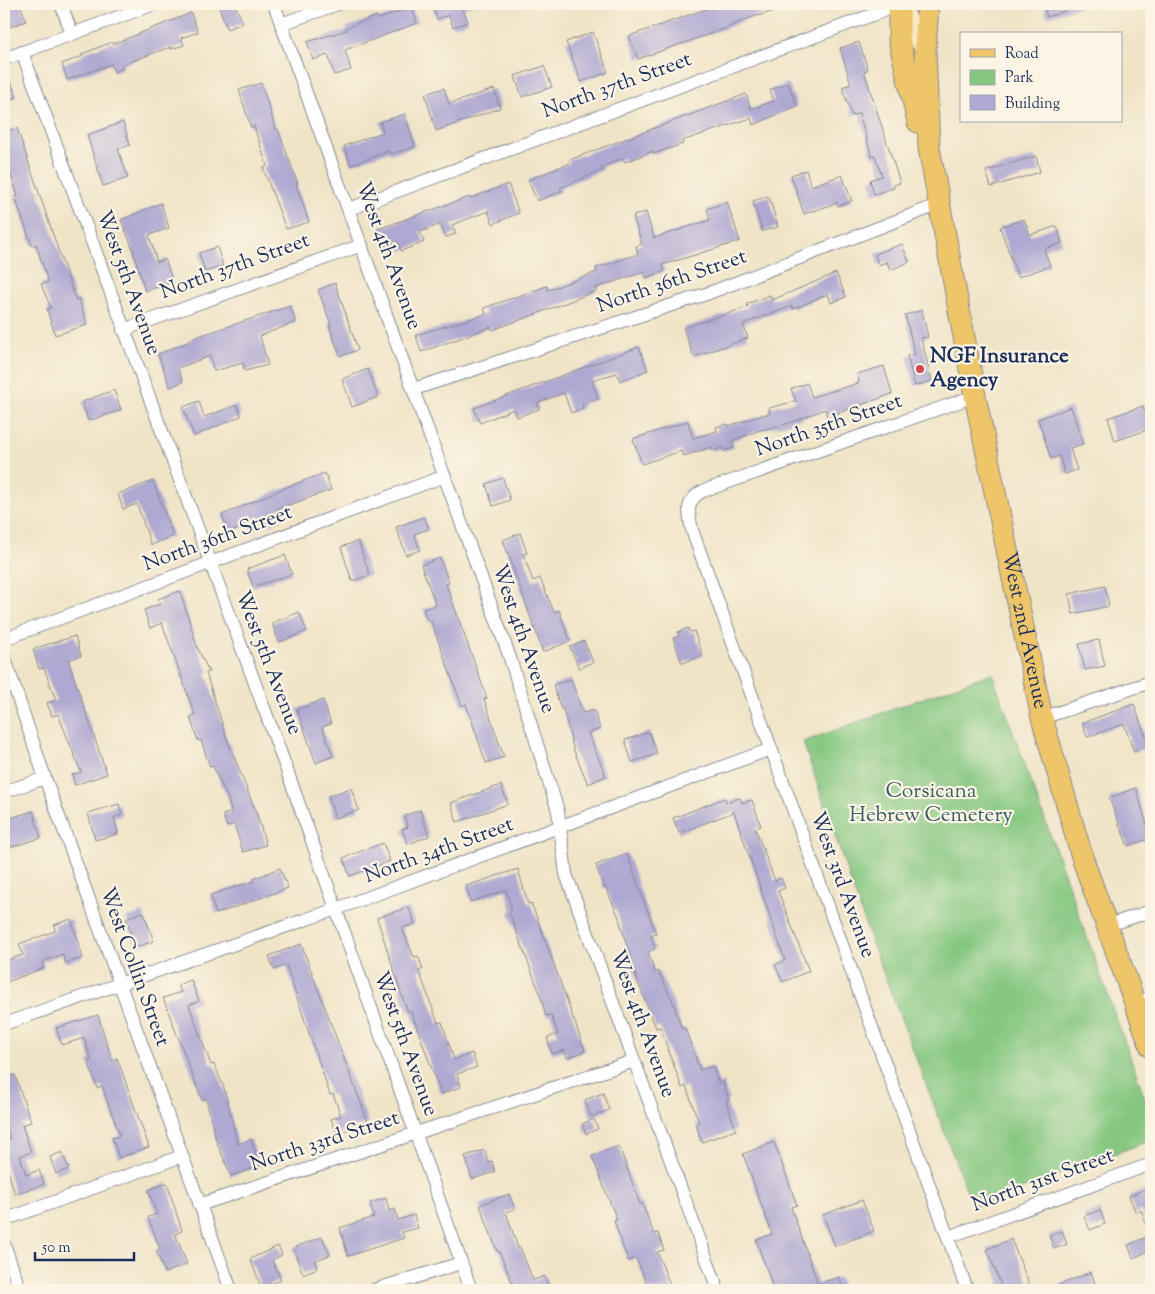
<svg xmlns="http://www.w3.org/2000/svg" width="1155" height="1294" font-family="'Sorts Mill Goudy',serif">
<rect width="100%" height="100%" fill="#fcf5e5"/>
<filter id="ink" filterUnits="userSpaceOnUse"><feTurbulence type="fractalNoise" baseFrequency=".02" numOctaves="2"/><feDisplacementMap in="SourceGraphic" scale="10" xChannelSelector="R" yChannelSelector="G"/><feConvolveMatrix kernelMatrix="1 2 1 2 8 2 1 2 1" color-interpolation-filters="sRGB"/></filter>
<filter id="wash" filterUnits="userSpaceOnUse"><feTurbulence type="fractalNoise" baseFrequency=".0096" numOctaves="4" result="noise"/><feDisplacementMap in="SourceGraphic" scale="20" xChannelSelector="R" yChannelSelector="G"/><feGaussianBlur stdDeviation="1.12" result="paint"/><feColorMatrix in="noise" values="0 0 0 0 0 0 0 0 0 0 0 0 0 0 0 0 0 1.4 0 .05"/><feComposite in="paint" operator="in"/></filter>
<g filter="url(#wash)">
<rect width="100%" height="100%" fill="#f0e4c7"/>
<polygon fill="#85c780" stroke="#507b6f" points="992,673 1151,1115 1151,1140 973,1207 869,935 803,742"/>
<g id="blocks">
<g fill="#afa8d2">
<polygon points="4,4 20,4 26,21 4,29"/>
<polygon points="218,4 235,4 243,23 227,29"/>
<polygon points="431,4 475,4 463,9 468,22 453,27 449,15 437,19"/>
<polygon points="714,4 788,4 788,7 750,18 724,29 638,59 629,36 715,6"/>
<polygon points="1043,4 1081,4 1081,6 1047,17"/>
<polygon points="412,7 417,23 345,50 351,70 334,75 328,55 313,60 307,42 347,30 346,28 377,16 378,19"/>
<polygon points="191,13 198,32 181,38 184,45 171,49 170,47 122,65 123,68 114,72 111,64 67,80 62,64 83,56 82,54 112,42 113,44"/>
<polygon points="593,32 608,72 581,82 566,42"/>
<polygon points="859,42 868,70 864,71 900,183 893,185 894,188 874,194 870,180 882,176 875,156 872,157 859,113 852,116 842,87 851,84 840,48"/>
<polygon points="544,66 552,87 522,97 515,76"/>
<polygon points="4,67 17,97 4,102"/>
<polygon points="261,83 276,129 278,129 298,184 296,184 309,222 286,229 263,168 267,166 254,126 251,128 239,90"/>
<polygon points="788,83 797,106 753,125 751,118 682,141 683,144 653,154 653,151 625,162 623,158 602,167 603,170 560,188 562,191 537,201 528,180 570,163 569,160 746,94 751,109 774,101 770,90"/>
<polygon points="444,88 449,104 494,89 500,108 436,131 425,94"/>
<polygon points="405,114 415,147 390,154 389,151 351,165 344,146 383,132 380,122"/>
<polygon points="123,122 130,145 118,149 128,178 103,186 87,135"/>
<polygon points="17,128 64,267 76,300 79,299 87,325 55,335 47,309 51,308 41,284 48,282 36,244 32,246 15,197 18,196 4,154 4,132"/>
<polygon points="1036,156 1040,172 991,187 986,171"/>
<polygon points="806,170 811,186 842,175 852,201 838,206 837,203 804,214 791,175"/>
<polygon points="508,184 519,213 493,224 488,211 452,225 456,234 446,237 441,224 420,232 424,242 401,251 398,242 385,246 378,229 469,197 469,199"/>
<polygon points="769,196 778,227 762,231 753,201"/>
<polygon points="727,202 740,241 662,265 665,271 646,278 644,272 595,288 596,291 534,315 492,330 491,327 421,352 416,335 486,314 484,308 547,286 548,290 597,272 596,268 638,254 636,246 642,244 633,216 646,212 654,238 710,220 707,209"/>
<polygon points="161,203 169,228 149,235 157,262 165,259 173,282 145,291 130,241 121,220"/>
<polygon points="1024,219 1030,235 1057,226 1062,243 1044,249 1050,266 1018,277 1000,227"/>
<polygon points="902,244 909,262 890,270 887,262 878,265 875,254"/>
<polygon points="217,247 223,266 205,272 199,253"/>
<polygon points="836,273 846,297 831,303 828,294 793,309 792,306 743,324 748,338 694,357 683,328 748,307 747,304 770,295 772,300"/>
<polygon points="335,283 358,350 340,356 329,325 331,324 318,290"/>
<polygon points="290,306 296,322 260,336 268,365 245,371 243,363 214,371 210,356 178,368 183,382 170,387 158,354 191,341 190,339"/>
<polygon points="922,310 928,337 921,338 932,381 915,386 907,356 915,354 905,315"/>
<polygon points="639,347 648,370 620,381 617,373 592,380 598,399 582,404 583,408 571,413 564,393 537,403 539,409 517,417 514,409 480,423 474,408"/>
<polygon points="884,366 892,394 827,417 825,409 790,423 757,431 732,441 734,448 723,451 722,448 713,451 712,447 683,456 681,451 642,464 633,439 688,421 693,438 717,431 716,427 727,424 728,426 770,413 769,408 796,401 791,389 807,383 812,397 859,383 857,374"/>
<polygon points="368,369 378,397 352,407 342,379"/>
<polygon points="114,390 121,410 88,421 82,402"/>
<polygon points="199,401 204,417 237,405 241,416 194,436 183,407"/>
<polygon points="1143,406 1150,429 1115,441 1108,418"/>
<polygon points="1071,407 1083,444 1070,448 1077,470 1065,474 1059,456 1051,459 1038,419"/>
<polygon points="325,473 331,490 277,509 281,520 267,526 264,518 229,533 222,515 287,487"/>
<polygon points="503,478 510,500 493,506 486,484"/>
<polygon points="153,481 173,536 151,545 137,504 123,509 118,494"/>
<polygon points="424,517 429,529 414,534 420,550 406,555 396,527"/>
<polygon points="520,533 527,553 523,554 533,581 540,578 554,612 559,610 570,641 543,652 503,540"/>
<polygon points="358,541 370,575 352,581 341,547"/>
<polygon points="285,555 292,574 253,587 247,569"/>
<polygon points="440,558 449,583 446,584 482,684 487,698 484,699 504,757 486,763 466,704 462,706 431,621 428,622 423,609 436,605 421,565"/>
<polygon points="1105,586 1109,606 1073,614 1069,594"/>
<polygon points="180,591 198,649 209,672 206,673 226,736 257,815 266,845 243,852 234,824 227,827 223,815 231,812 228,799 213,766 210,767 201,740 198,741 190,717 195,715 162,623 150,628 144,610 160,604 158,599"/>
<polygon points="299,612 307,631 279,642 272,623"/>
<polygon points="688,628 690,632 694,631 703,656 682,663 673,638 679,636 678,632"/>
<polygon points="75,636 81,656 68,660 107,774 75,785 72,775 81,772 58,714 52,716 47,703 56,700 44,668 39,669 33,649"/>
<polygon points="1099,640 1105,666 1085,670 1079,644"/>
<polygon points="584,641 593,662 579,668 570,647"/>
<polygon points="571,679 583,713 594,710 600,729 588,733 606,776 588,784 574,751 563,709 561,709 553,685"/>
<polygon points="323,700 331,724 322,727 333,756 316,763 297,709"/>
<polygon points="1134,704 1149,746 1134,752 1124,724 1087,737 1082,723"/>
<polygon points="649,732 657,754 632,762 625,740"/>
<polygon points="501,785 508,804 457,822 451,803"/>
<polygon points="351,788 359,810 335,818 328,796"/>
<polygon points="1136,788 1151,838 1128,846 1109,798"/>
<polygon points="725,798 726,802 740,798 742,803 752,800 761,826 755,828 775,881 781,878 785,888 778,891 809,971 783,982 775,965 785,960 734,812 679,833 673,818"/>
<polygon points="119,804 122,815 114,817 118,834 95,840 88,813"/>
<polygon points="420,810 429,836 408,844 402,829 408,827 404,816"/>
<polygon points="33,811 41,838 4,849 4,820"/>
<polygon points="383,843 390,861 350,876 343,858"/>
<polygon points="627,854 656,934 651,936 655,949 648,952 655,973 658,971 672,999 682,1029 685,1028 700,1070 713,1066 719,1084 723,1082 729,1100 726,1101 736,1130 702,1142 696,1124 699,1123 686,1086 682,1088 660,1027 656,1028 637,980 618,915 606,888 604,888 596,865"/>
<polygon points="280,868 288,888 216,914 210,895 254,881 253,879"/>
<polygon points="518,869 528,904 531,903 542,931 585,1051 567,1058 565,1050 552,1054 547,1038 558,1034 551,1015 546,1016 539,991 509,912 512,910 506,890 471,902 466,886"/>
<polygon points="409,907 415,924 402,928 414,957 418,956 423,969 419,971 438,1023 442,1022 454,1060 472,1053 477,1067 457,1074 461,1087 441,1094 411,1011 408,1012 401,993 377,918"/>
<polygon points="143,912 154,941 136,947 126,918"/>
<polygon points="71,919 83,958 65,963 63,954 42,962 44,968 4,983 4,961 23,955 19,944 55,931 54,925"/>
<polygon points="301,944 368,1122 337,1134 331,1119 341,1116 333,1094 330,1095 286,965 274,970 269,956"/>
<polygon points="191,980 199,1001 189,1005 211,1065 214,1064 224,1088 238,1144 251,1139 260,1166 231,1176 216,1140 206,1098 202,1100 163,998 181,992 178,985"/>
<polygon points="98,1015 112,1060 117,1058 149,1147 119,1158 112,1138 120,1136 102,1086 97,1088 88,1061 91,1060 84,1038 62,1045 56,1028"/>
<polygon points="15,1075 31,1122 22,1125 31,1152 20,1156 26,1175 39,1170 44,1184 15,1194 4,1157 4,1141 10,1139 4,1119 4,1079"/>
<polygon points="603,1093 609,1110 591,1117 585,1100"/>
<polygon points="594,1119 598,1129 586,1134 582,1124"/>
<polygon points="774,1142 797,1205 791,1207 818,1284 839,1277 844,1290 774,1290 756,1240 772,1234 743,1154"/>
<polygon points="619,1146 640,1204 642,1203 654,1234 658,1233 664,1250 657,1252 672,1290 649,1290 636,1258 628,1261 614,1221 617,1220 592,1156"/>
<polygon points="485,1150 488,1163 492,1161 495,1172 472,1179 465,1156"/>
<polygon points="62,1152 69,1169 56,1174 50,1157"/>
<polygon points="167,1183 182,1231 175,1234 187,1264 165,1273 156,1251 160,1249 148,1217 157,1214 148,1190"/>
<polygon points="1151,1187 1151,1234 1150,1234 1141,1210 1136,1213 1129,1196"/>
<polygon points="509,1194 515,1209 506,1212 518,1248 520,1247 533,1280 545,1276 550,1290 509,1290 514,1287 499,1251 497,1251 480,1205"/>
<polygon points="386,1198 389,1211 395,1209 398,1220 414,1215 418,1228 402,1232 404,1238 348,1256 340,1228 374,1217 370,1203"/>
<polygon points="862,1200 874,1231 835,1246 823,1215"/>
<polygon points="1100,1210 1105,1224 1090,1230 1084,1216"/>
<polygon points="1062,1231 1067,1244 1054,1249 1049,1235"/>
<polygon points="1151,1235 1151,1250 1133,1258 1128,1245"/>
<polygon points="322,1237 330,1255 314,1261 317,1268 303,1274 293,1248"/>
<polygon points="1011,1239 1030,1286 1020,1290 1003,1290 987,1249"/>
<polygon points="278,1246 282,1255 272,1260 281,1280 262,1288 250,1259"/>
<polygon points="1091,1272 1096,1286 1086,1290 1047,1290"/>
</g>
</g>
</g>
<g filter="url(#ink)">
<use href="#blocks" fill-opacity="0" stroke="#868a92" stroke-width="1"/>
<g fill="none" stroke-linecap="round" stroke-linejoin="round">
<defs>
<polyline id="lane" points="1137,999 1151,995"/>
<g id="street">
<polyline points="61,4 72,34"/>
<polyline points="274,4 509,655 558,811 566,874 718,1290"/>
<polyline points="281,24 338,4"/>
<polyline points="22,52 285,765 471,1290"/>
<polyline points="4,59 154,4"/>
<polyline points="349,209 899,5"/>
<polyline points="123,330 362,245"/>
<polyline points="414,389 709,293 940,204"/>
<polyline points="4,639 445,476"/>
<polyline points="4,656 45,778 231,1290"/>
<polyline points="1042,718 1151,682"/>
<polyline points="4,792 45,778"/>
<polyline points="1106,926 1151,911"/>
<polyline points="4,1024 336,909 771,749"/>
<polyline points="199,1205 634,1061"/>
<polyline points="4,1220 182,1156"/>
<polyline points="948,1237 1151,1164"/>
<polyline points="4,1244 20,1290"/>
<polyline points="374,1290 461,1263"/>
<path d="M967,1290L692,530C688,512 685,500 703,491L975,396"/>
</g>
<polyline id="secondary" points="899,4 925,50"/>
<g id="primary">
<path id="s1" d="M928,4L925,50L929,148L975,396L1042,718L1083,860L1151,1047"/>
<polyline points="899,5 899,39 918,122"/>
</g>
</defs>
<use href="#lane" stroke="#868a92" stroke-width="8"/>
<use href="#street" stroke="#868a92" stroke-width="14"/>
<use href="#secondary" stroke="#868a92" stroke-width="21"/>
<use href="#primary" stroke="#868a92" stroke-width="23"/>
<use href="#lane" stroke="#fff" stroke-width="6"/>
<use href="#street" stroke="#fff" stroke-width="12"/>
<use href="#secondary" stroke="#f8e8c3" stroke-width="19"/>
<use href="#primary" stroke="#eec569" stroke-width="21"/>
</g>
</g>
<circle fill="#d1495b" stroke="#fcf5e5" stroke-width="2" cx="920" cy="369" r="5"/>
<g text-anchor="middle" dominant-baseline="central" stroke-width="4.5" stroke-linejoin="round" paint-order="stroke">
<g font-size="21" fill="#1b2f5e" stroke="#fcf5e5">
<text transform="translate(617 86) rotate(-20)">North 37th Street</text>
<text transform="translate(388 256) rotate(70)">West 4th Avenue</text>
<text transform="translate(235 267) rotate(-20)">North 37th Street</text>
<text transform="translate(672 282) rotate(-19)">North 36th Street</text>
<text transform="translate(128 283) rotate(70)">West 5th Avenue</text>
<text transform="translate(829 426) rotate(-19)">North 35th Street</text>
<text transform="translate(218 539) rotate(-20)">North 36th Street</text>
<text stroke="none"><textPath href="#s1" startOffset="636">West 2nd Avenue</textPath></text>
<text transform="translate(523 639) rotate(71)">West 4th Avenue</text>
<text transform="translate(268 663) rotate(69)">West 5th Avenue</text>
<text transform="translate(439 851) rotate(-20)">North 34th Street</text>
<text transform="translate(842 885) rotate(70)">West 3rd Avenue</text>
<text transform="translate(134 967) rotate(70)">West Collin Street</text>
<text transform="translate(642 1024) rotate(70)">West 4th Avenue</text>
<text transform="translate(405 1044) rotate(70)">West 5th Avenue</text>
<text transform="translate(325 1142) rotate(-18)">North 33rd Street</text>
<text transform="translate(1043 1181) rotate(-20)">North 31st Street</text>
</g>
<g font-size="21" font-weight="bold" fill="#1b2f5e" stroke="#fcf5e5" text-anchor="start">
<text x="930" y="357">NGF Insurance<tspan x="930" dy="24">Agency</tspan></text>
</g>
<g font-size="21" fill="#3b5d68" stroke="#fcf5e5">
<text x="931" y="792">Corsicana<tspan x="931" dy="24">Hebrew Cemetery</tspan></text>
</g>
</g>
<rect width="1155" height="1294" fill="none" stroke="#fcf5e5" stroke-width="20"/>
<rect x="960" y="32" width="162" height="90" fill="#fcf5e5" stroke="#a2a6af"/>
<rect x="970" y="49" width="25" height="8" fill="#eec569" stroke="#a2a6af"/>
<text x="1005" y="58" font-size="15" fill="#1b2f5e">Road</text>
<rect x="970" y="70" width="25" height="15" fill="#85c780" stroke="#a2a6af"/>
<text x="1005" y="82" font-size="15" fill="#1b2f5e">Park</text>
<rect x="970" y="95" width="25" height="15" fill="#afa8d2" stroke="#a2a6af"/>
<text x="1005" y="108" font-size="15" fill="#1b2f5e">Building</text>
<path d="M35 1252v8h99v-8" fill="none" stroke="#1b2f5e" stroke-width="2.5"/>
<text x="42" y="1252" font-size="15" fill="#1b2f5e" stroke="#fcf5e5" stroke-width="4" paint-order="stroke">50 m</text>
</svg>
